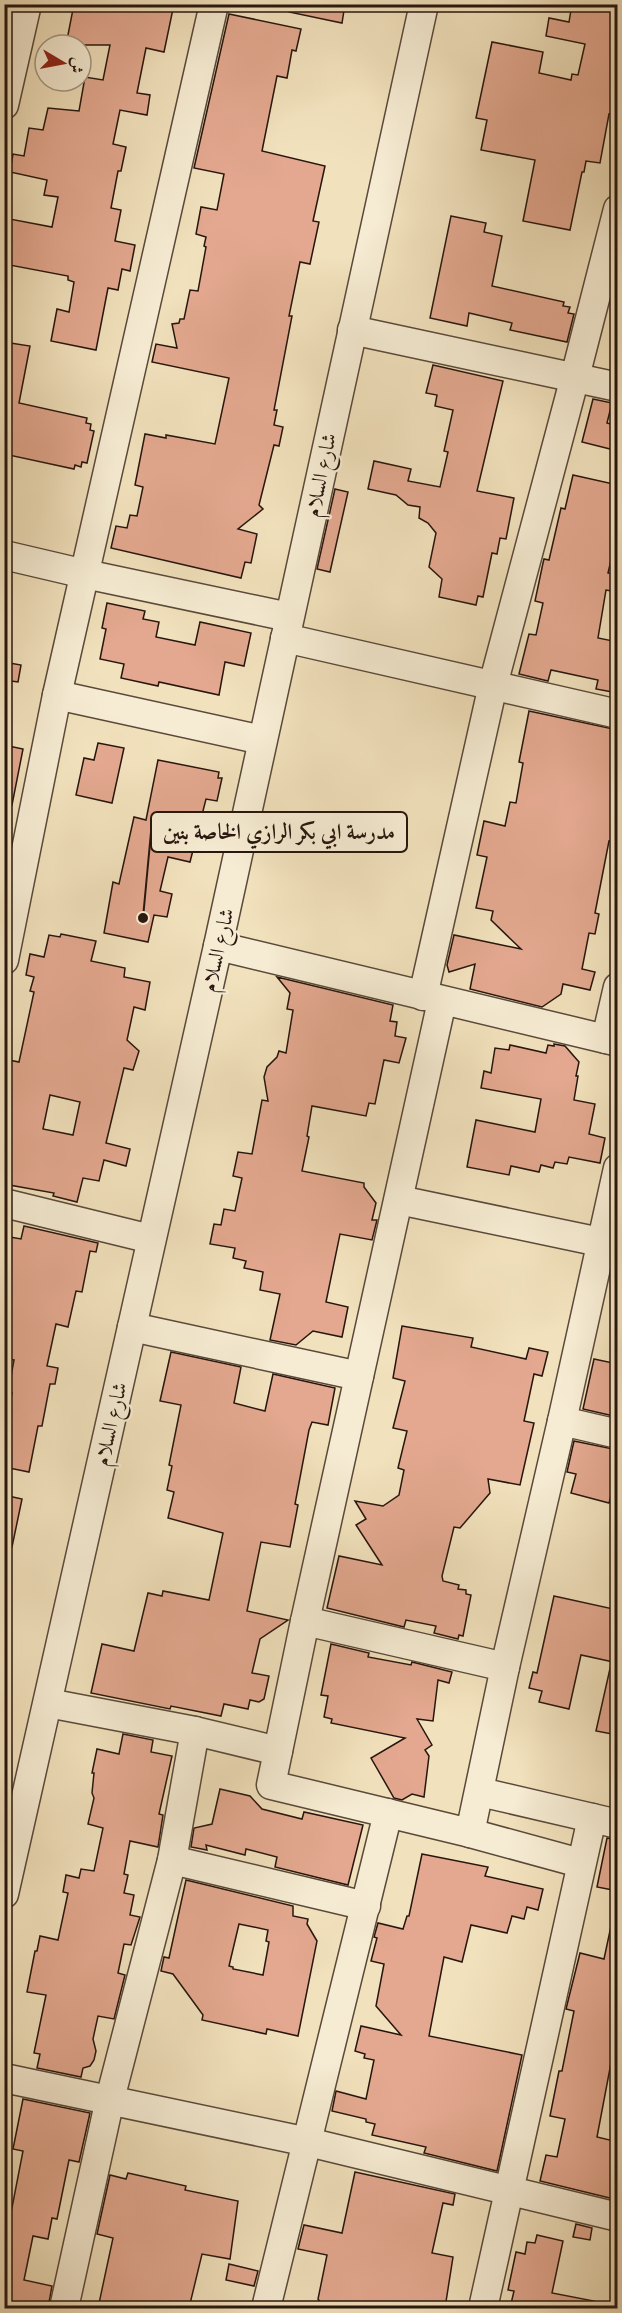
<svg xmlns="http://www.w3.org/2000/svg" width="622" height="2313" font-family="'Gentium Book Plus',Amiri,serif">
<rect width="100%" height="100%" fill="#f1e1bc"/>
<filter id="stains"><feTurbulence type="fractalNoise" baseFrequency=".00333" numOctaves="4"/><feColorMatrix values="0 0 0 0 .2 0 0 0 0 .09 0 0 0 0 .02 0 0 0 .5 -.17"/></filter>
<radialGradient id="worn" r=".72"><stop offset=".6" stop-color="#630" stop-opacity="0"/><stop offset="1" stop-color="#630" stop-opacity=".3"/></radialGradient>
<g fill="#e3a88f" stroke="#27160e" stroke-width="1.5" fill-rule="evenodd">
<polygon points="74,4 174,4 164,52 146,48 137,93 150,95 147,115 120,110 113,144 126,147 121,171 118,171 111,208 121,210 115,241 135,245 130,271 122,269 118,290 108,288 96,350 51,341 57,309 69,312 74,282 68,280 68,276 4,264 4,248 10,219 52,227 58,197 44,195 47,180 10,172 13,154 24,156 29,128 43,130 48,108 79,111 85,77 103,80 110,45 66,45"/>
<polygon points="290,4 345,4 342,23 289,12"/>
<polygon points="572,4 618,4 618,116 609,114 600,163 586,161 584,172 582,172 570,230 523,221 535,160 481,150 487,120 476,118 492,42 543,52 539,73 571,80 572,74 578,75 585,44 546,36 549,18 569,22"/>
<polygon points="229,14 301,29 296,51 292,50 287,78 277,76 262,151 325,166 313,221 319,222 310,264 300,262 289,316 292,316 274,410 277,410 274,425 283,427 279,446 274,445 259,505 263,509 238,529 257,534 251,563 245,562 241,578 111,548 116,526 127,528 130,515 137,516 143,487 135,485 145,434 166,438 166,435 215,444 229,378 152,362 156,344 177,348 172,324 179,323 180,319 184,319 190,290 198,291 206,247 204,246 206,237 196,234 201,207 217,210 224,174 194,168"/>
<polygon points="451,216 486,223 484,232 502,236 492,286 564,302 563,306 570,307 568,313 574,314 567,342 510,330 512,323 469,313 467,326 430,318"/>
<polygon points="4,342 30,346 19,403 87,418 86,423 91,424 90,430 94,431 87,463 82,462 81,467 75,465 74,469 4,454"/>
<polygon points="433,365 503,381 477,491 514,498 506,539 500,538 497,554 492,553 483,597 478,596 476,605 439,597 442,579 429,567 436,533 428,523 419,518 420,507 408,505 396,495 368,489 374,461 411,469 408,481 440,487 448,452 444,451 453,410 435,406 437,395 426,393"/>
<polygon points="593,399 612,403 607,423 618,426 618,451 582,442"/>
<polygon points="573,475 618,485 614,503 618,504 618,531 608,573 618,575 618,592 606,590 598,638 618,642 618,693 596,689 598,680 551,670 548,681 519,674 529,634 536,635 543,603 535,601 543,563 544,559 549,560 561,508 565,509"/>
<polygon points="335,489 348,492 330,572 317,569"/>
<polygon points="107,603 145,611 143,619 159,622 156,637 195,645 200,622 251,633 244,666 225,662 219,695 159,682 158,686 121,678 124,664 100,659 106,629 102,628"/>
<polygon points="4,662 21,665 18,682 4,680"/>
<polygon points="529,711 618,730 618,843 609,841 595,913 599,914 595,934 589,933 582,969 595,972 590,990 563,984 561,994 542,1007 470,989 475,964 449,972 447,965 454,935 521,949 491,920 493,911 476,908 487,857 477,855 484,821 505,826 510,802 516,803 523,763 519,762"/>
<polygon points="98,743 124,748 112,803 76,795 84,758 94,760"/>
<polygon points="4,745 23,749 12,805 4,804"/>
<polygon points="158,760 219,772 218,778 222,778 217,801 206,799 190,862 168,857 160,891 172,894 167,917 154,915 148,942 104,933 113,882 119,884 134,817 146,820"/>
<path d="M61,934L96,941L91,961L125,968L124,977L150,982L145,1010L134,1007L127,1040L139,1051L133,1070L124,1068L106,1143L130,1149L126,1166L104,1160L99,1181L83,1178L77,1202L53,1196L54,1193L4,1184V1108L9,1085L4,1084V1059L19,1062L34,992L30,991L34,977L26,975L30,954L44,957L49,935L60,937ZM50,1095L80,1102L73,1135L43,1129Z"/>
<polygon points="277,977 393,1005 390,1021 397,1022 395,1036 406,1038 399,1063 384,1060 375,1104 369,1103 366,1116 312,1106 307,1136 309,1137 302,1171 364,1183 364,1187 376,1203 372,1220 377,1220 372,1240 340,1234 326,1302 348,1307 342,1337 313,1331 296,1345 270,1340 280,1294 260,1290 263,1272 244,1268 246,1261 233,1258 235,1248 210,1244 214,1224 221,1225 224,1209 235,1211 242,1178 233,1176 238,1152 252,1154 262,1100 268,1101 264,1077 267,1067 277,1057 279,1051 286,1053 293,1010 287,1009 290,993"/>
<polygon points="554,1044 565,1046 579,1062 576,1076 578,1076 574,1100 595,1104 589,1134 605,1138 600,1163 569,1157 567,1164 555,1162 553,1168 541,1165 539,1172 511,1166 509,1175 467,1167 476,1120 535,1132 541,1099 481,1088 484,1071 491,1073 495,1048 509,1050 510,1045 546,1053 548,1045 554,1046"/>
<polygon points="24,1226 98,1243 96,1252 90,1251 82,1292 76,1291 68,1327 56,1324 47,1366 58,1368 55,1384 50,1384 42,1426 38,1426 29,1472 4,1467 4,1430 12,1393 8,1393 14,1360 4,1359 4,1236 21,1239"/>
<polygon points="402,1326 473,1338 471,1347 526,1359 529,1348 548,1352 542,1376 534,1374 524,1421 534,1423 520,1485 488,1479 490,1493 460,1528 454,1527 442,1576 443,1581 459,1585 458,1589 466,1590 466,1594 471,1595 463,1636 459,1635 458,1639 434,1633 436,1626 406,1620 404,1627 327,1608 339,1556 382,1565 356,1525 366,1519 355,1501 383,1506 399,1495 404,1470 398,1468 407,1431 393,1428 405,1381 393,1378"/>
<polygon points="171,1352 241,1367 234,1403 265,1411 273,1374 335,1388 328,1425 312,1422 309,1430 295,1504 298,1505 290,1547 261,1542 247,1611 288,1620 260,1639 252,1673 269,1676 264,1699 259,1702 250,1700 248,1709 224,1704 221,1716 171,1706 170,1709 91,1693 102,1644 134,1651 148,1593 162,1596 163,1591 209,1600 223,1533 168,1518 174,1492 167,1490 172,1466 169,1465 181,1405 160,1401"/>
<polygon points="594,1359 618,1364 618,1417 583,1409"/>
<polygon points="574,1441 618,1450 618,1470 609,1503 571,1493 576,1474 567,1472"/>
<polygon points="4,1495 22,1499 12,1547 4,1546"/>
<polygon points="554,1596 618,1610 618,1663 581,1655 569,1709 539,1702 542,1691 529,1688 533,1672 537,1673"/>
<polygon points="331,1644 369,1653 368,1657 411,1665 412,1662 452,1672 449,1683 438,1680 433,1721 417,1719 432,1745 425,1750 429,1756 424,1797 412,1794 402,1800 394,1798 371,1758 405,1738 331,1723 332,1719 324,1717 328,1696 321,1695"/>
<polygon points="611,1664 618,1665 618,1735 596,1731"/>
<polygon points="123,1734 153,1740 151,1752 172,1756 159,1814 163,1815 158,1847 130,1841 124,1874 128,1875 124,1893 134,1895 130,1915 140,1917 131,1945 124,1944 118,1973 125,1975 114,2019 98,2016 93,2039 96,2051 94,2060 90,2066 83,2068 81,2077 37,2068 40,2054 34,2053 46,1995 27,1992 35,1951 37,1951 40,1936 58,1940 68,1893 63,1892 66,1875 79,1878 81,1869 94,1871 103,1828 88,1824 94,1798 92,1793 94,1773 92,1773 97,1749 119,1754"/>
<polygon points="220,1789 250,1796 262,1809 302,1819 304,1812 363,1825 348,1885 275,1867 277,1857 246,1849 245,1855 206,1845 207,1850 191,1847 194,1828 212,1824"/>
<polygon points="607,1838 618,1840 618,1891 597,1887"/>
<polygon points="422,1854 488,1867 485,1876 543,1889 538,1910 527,1907 524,1919 512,1916 507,1933 471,1925 462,1962 444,1957 429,2036 522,2055 497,2171 424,2153 426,2147 372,2135 375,2124 366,2122 366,2119 332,2111 336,2091 366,2099 374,2060 364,2058 365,2054 355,2051 361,2026 401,2035 376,2006 384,1964 371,1961 377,1938 374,1937 378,1923 403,1929 407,1916 409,1916"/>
<path d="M186,1880L293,1906V1916L308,1919L307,1924L317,1941L298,2036L267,2029L266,2034L202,2020L203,2015L173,1974L161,1971L164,1957L169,1958ZM239,1924L268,1930L266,1941L269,1942L263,1975L233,1969V1967L229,1966Z"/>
<polygon points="611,1926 618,1927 618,2047 614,2047 597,2137 618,2142 618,2200 540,2181 546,2155 557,2157 565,2119 550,2116 559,2071 562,2071 574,2011 566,2009 580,1953 604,1959"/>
<polygon points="23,2099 90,2113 79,2162 69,2160 57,2219 52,2218 48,2239 33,2236 24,2280 52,2286 48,2308 4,2308 4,2217 10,2218 23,2151 13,2149"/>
<polygon points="355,2172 455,2194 453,2205 443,2203 432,2253 453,2257 445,2308 324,2308 318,2299 327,2255 298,2249 304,2225 342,2233"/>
<polygon points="128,2173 186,2186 185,2190 238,2201 230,2259 202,2254 189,2308 98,2308 113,2238 97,2234 110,2175 126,2179"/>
<polygon points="576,2224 592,2228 590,2240 573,2237"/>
<polygon points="537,2235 563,2241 552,2293 594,2301 593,2308 510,2308 514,2291 508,2290 516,2252 525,2254 527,2242 535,2243"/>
<polygon points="229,2264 258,2271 254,2286 226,2280"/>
</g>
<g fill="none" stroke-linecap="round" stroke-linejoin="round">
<defs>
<g id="minor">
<polyline points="4,105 27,4"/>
<polyline points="352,330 618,387"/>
<polyline points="4,555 85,574 289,617"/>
<polyline points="285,638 618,714"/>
<polyline points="57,695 262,740"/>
<polyline points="218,946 618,1042"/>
<polyline points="4,960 57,695 214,4"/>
<polyline points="423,996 493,685 575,377 618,209"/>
<polyline points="442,1001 305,1621 271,1785 470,1833 580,1863"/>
<polyline points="606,1039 618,987"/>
<polyline points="399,1200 600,1242"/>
<polyline points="4,1203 151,1239"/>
<polyline points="132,1327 359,1376"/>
<polyline points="562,1421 618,1434"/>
<polyline points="305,1621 505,1667"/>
<polyline points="48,1703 195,1731 278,1751"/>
<polyline points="480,1792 618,1824"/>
<polyline points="470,1833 505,1667 562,1421 618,1168"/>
<polyline points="172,1860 366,1906"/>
<polyline points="4,1894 218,946 424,4"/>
<polyline points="4,2078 308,2142 618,2217"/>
<polyline points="64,2308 110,2099 172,1860 195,1731"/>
<polyline points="266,2308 388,1813"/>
<polyline points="483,2308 592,1818"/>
</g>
</defs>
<use href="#minor" stroke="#5a493a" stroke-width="31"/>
<use href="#minor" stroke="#f6ecd3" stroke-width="28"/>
</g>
<g text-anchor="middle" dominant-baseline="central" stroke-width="4.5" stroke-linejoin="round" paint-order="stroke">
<g font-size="21" fill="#27160e" stroke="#f6ecd3">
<text transform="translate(320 475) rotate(-78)">شارع السلام</text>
<text transform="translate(217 950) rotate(-77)">شارع السلام</text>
<text transform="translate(110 1424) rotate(-77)">شارع السلام</text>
</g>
</g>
<path fill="none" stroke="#27160e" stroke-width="2" d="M143 918L151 832"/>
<circle fill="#27160e" stroke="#f6ecd3" stroke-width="2" cx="143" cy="918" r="6"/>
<rect fill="#f6ecd3" stroke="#27160e" stroke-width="2" x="151" y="812" width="256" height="40" rx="6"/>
<g font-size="22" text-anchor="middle" font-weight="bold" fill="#27160e">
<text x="279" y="839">مدرسة ابي بكر الرازي الخاصة بنين</text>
</g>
<rect width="622" height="2313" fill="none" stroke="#f1e1bc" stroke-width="24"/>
<rect x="6" y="6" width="610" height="2301" fill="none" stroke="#27160e" stroke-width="3"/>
<rect x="12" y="12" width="598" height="2289" fill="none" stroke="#27160e" stroke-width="1.5"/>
<g transform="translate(63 63) rotate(100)"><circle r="28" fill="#f6ecd3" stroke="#a39684" stroke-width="1.5"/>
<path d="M0-4.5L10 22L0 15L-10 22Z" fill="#8f2418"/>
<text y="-9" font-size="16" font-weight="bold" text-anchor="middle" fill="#27160e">ش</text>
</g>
<rect width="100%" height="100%" filter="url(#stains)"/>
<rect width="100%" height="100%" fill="url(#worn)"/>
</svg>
